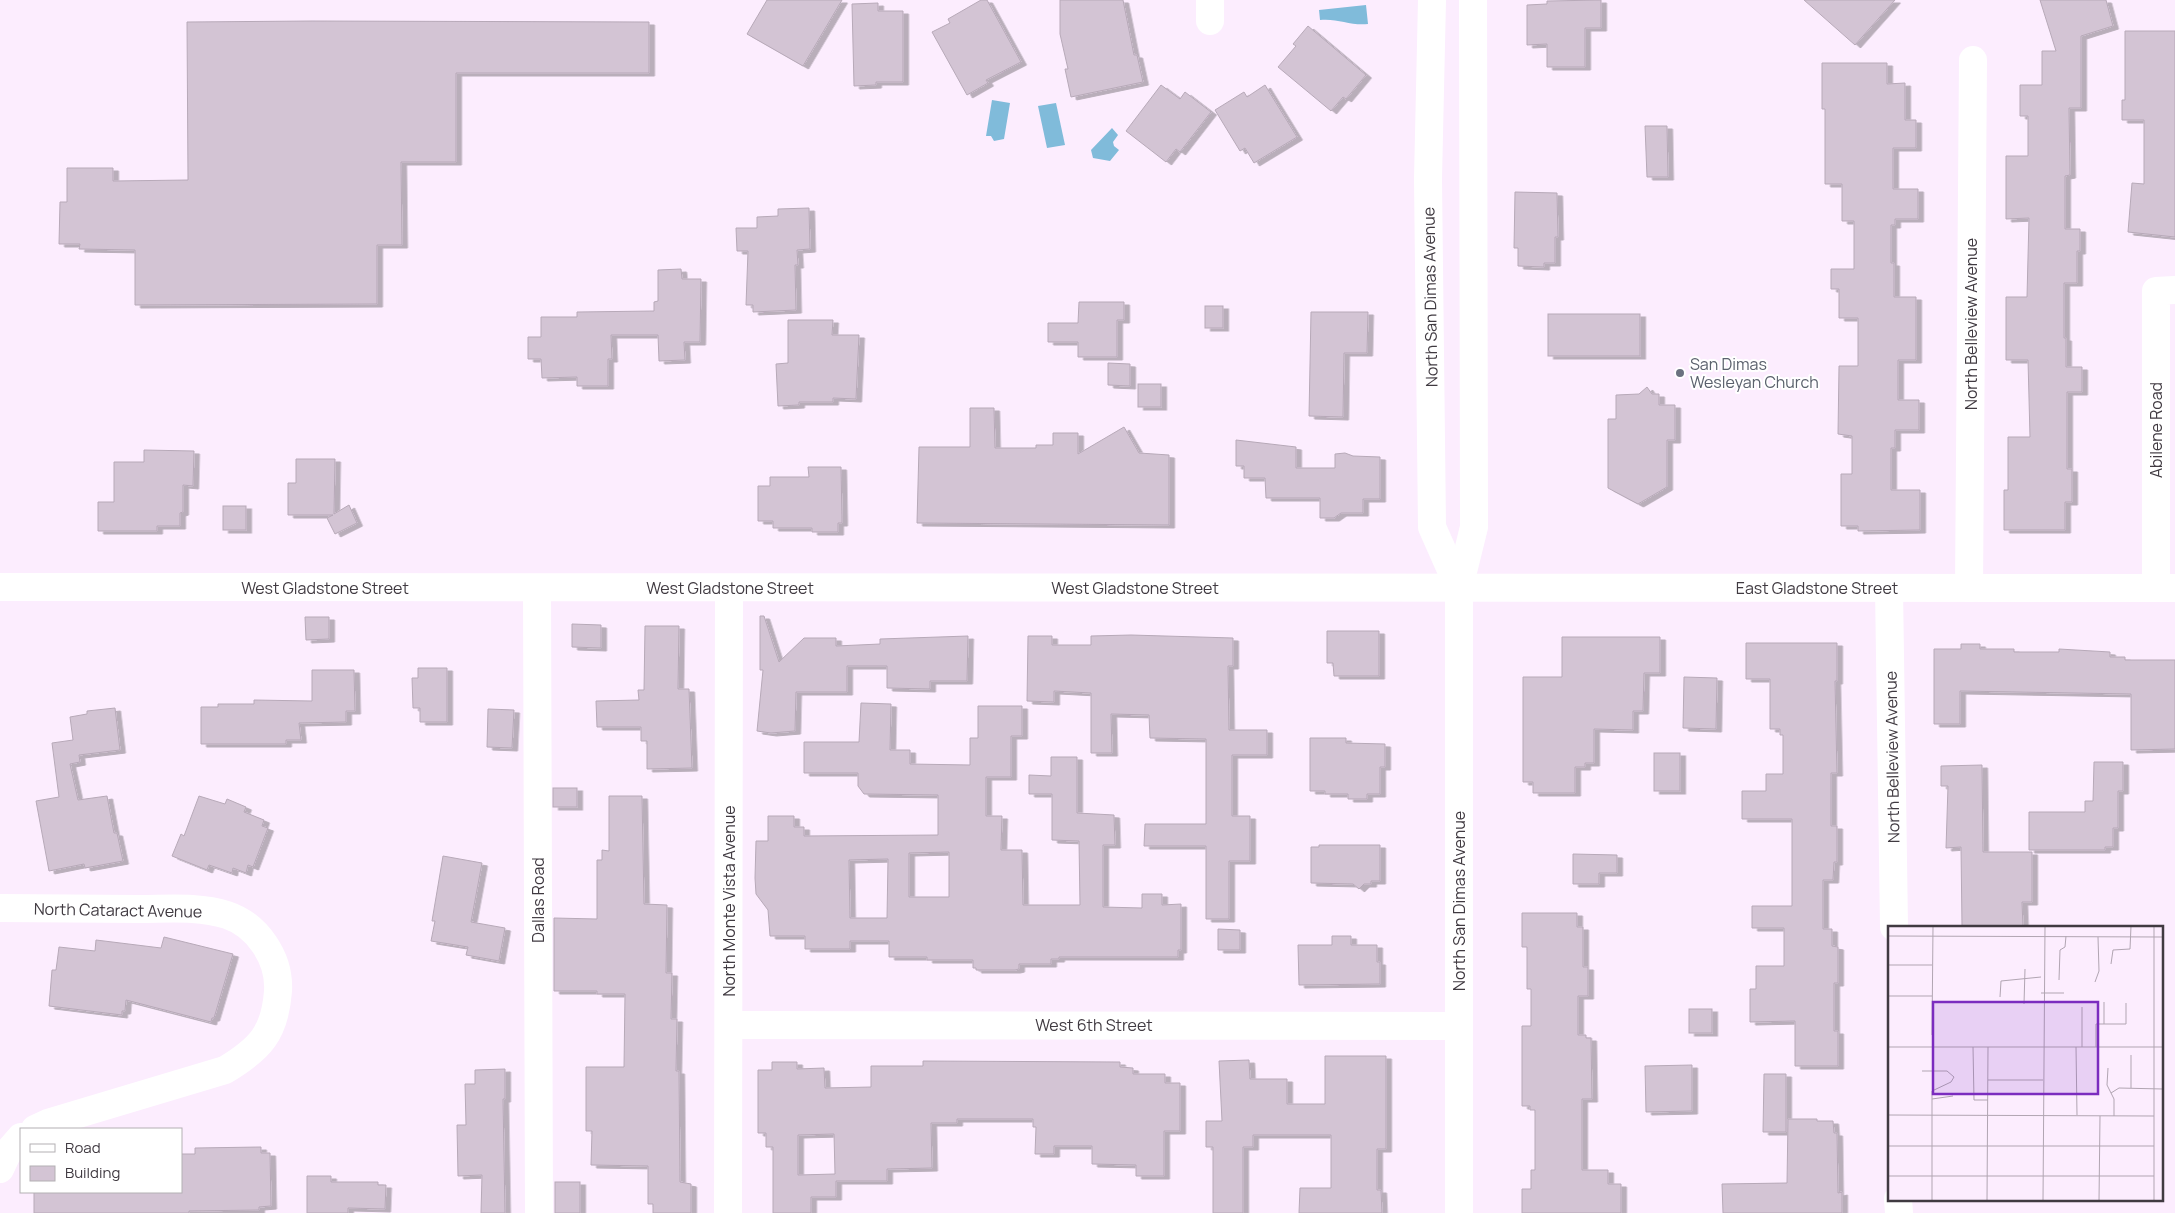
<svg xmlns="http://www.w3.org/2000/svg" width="2175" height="1213" font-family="Manrope,sans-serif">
<defs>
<filter id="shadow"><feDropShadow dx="5.5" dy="3" stdDeviation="0" flood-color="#0004"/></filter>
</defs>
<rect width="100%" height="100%" fill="#fcedfe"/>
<g fill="#80bbda">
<path d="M1366,5L1368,24C1351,26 1337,18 1320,20L1319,10Z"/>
<polygon points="992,100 1010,103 1004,139 994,141 991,136 986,136"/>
<polygon points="1056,103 1065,145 1047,148 1038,106"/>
<polygon points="1112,128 1118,135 1113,142 1114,146 1119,150 1110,161 1093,158 1091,150"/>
</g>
<g fill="#d3c4d4" stroke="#b7a9b8" fill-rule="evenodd" filter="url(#shadow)">
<polygon points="767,0 842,0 803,66 747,34"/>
<polygon points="981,0 987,0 1021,62 986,80 988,83 967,95 932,32 950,23 948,19"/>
<polygon points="1060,0 1123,0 1134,55 1137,55 1143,82 1071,97 1065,69 1068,69 1060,34"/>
<polygon points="1601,0 1601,28 1585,28 1585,67 1547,67 1547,44 1527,45 1527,5 1547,4 1547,1"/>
<polygon points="1804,0 1895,0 1855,45"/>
<polygon points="2040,0 2106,0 2113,26 2081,36 2081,108 2069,108 2070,175 2065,176 2065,229 2080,229 2080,251 2077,251 2077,283 2064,283 2064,338 2066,338 2066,367 2082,367 2082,392 2067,392 2067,469 2072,469 2072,502 2065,502 2065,530 2004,530 2004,490 2008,490 2008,437 2030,437 2028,360 2006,360 2006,297 2027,297 2029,218 2006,219 2006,156 2028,156 2028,116 2020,116 2020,85 2042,85 2042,51 2056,51"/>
<polygon points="878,3 878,11 903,11 903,82 876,82 876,85 854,86 852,4"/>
<polygon points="312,21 649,22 649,73 456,73 456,162 401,162 402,245 377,245 377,304 135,305 135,250 79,249 80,244 59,244 60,202 67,202 67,168 113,168 113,181 188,180 187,22"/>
<polygon points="1308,26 1366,75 1346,99 1343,97 1331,111 1278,67 1296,46 1293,44"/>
<polygon points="2125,31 2175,31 2175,237 2128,232 2132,183 2144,184 2144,120 2122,120 2122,100 2125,100"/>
<polygon points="1822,63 1887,63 1887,84 1905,83 1905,120 1916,120 1916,148 1893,148 1893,189 1918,189 1918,219 1895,219 1895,225 1891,225 1891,263 1894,263 1894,297 1916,297 1916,360 1898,360 1898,400 1919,400 1919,430 1895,430 1895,448 1891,448 1891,490 1920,490 1920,530 1858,531 1858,526 1841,526 1841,474 1852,474 1852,436 1838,434 1839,366 1858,366 1858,318 1839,318 1839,289 1831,289 1831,269 1854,269 1854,221 1842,221 1842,184 1825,184 1825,109 1822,109"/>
<polygon points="1161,85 1180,99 1185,92 1211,112 1180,152 1176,149 1166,162 1126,131"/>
<polygon points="1265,85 1297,137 1254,163 1245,148 1240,151 1215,110 1244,92 1247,97"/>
<polygon points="1645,126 1667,126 1668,177 1647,177"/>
<polygon points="1515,192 1557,193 1558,237 1555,237 1555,263 1544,263 1544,267 1518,266 1518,248 1514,248"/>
<polygon points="809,208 810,249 797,250 798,265 795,265 796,310 753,312 753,305 746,305 748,251 737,251 736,228 757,228 757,217 778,216 778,209"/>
<polygon points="681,269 682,279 701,279 700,342 684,342 685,360 659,361 658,335 611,335 612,359 608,359 608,386 577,386 577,377 542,378 541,359 528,359 528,337 541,337 541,317 577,317 577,312 654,311 654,302 658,301 658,270"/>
<polygon points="1079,302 1124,302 1124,320 1117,320 1117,357 1078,357 1078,342 1048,342 1048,323 1078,323"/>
<rect x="1205" y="306" width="18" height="22"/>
<polygon points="1311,312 1368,312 1367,353 1344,353 1343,417 1309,416"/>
<rect x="1548" y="314" width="92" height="42"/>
<polygon points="788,320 833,320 832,335 859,335 856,399 833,398 833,402 799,402 799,405 778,406 776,364 788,363"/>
<polygon points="1108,363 1130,364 1130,386 1108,385"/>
<rect x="1138" y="384" width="23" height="23"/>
<polygon points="1647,387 1652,394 1659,394 1659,405 1675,405 1675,440 1667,440 1667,487 1638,504 1608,488 1608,419 1616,419 1616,395 1639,394"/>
<polygon points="970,408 994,408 995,448 1036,448 1036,445 1053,445 1053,433 1078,433 1078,454 1124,427 1139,453 1169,455 1169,525 917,523 919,447 970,447"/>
<polygon points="1236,440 1296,447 1296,468 1335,468 1335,454 1345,453 1353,456 1380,457 1380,499 1363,499 1363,513 1341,513 1334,518 1320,518 1320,498 1266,498 1265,478 1244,478 1244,466 1236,466"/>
<polygon points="144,450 194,451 193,486 183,485 183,512 180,513 180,526 157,526 157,531 98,531 98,502 114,502 114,462 144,462"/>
<polygon points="296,459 335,459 334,514 349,505 357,523 335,534 327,518 333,515 288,515 288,483 296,483"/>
<polygon points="808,467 841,467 842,518 842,523 838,523 838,532 812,532 812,528 773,528 773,521 758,521 758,486 770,486 770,477 809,477"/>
<rect x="223" y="506" width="23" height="24"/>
<polygon points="760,616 764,616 779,662 804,638 836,638 836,646 880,644 880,639 968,636 967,681 930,681 930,689 887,688 887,666 847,666 847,692 796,692 795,731 771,733 757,731 763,670 760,670"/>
<polygon points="305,617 329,617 329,639 306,640"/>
<polygon points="572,624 601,625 601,648 572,647"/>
<polygon points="645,626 679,626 678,689 689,689 692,768 647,769 647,741 641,741 641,727 597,727 596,701 639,700 638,690 644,690"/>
<polygon points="1327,631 1379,631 1379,676 1334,676 1333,663 1327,663"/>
<polygon points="1131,635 1233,638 1233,666 1228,666 1229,730 1267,730 1267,755 1232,755 1232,816 1250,816 1250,861 1229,861 1229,919 1206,919 1206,846 1144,846 1145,824 1206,824 1206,739 1150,738 1149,715 1111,714 1112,753 1091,753 1091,693 1054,691 1054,702 1027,701 1028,636 1052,636 1052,645 1091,645 1091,636"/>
<polygon points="1562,637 1660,637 1660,673 1644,673 1643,711 1633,711 1633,730 1594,729 1594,763 1585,763 1585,767 1575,767 1575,793 1533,793 1533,782 1523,782 1523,677 1562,677"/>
<polygon points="1746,643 1837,643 1837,681 1835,681 1837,773 1831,773 1831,826 1837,826 1837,862 1834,862 1833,880 1823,880 1823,929 1832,929 1832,946 1838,947 1838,983 1834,983 1834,1031 1838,1031 1838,1066 1795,1066 1795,1021 1750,1022 1750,989 1756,989 1756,966 1784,966 1784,928 1752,928 1752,906 1792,906 1792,819 1742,819 1742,791 1766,791 1766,774 1783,774 1783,735 1780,735 1780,729 1770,729 1770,679 1746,679"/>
<polygon points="1961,644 1980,644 1980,649 2014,649 2014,652 2059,652 2059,649 2110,652 2110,657 2125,657 2125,660 2175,660 2175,749 2131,750 2131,694 1960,691 1960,724 1934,724 1934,649 1961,649"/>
<polygon points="418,668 447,668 447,722 420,722 420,708 413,708 412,678 418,678"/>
<polygon points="312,670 354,670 355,711 346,711 346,722 299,723 301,740 286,740 286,744 201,744 201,707 218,707 218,704 254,704 254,700 312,701"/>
<polygon points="1684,677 1717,678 1716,729 1683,728"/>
<path d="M861,703L891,704L890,750H910V764L970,765V738H978V706H1022V736H1011V777H986V816H1002L1001,850H1022L1023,905H1080L1079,841L1052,840V794H1029V775L1051,776V757H1077V813L1114,815L1115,845H1103V907L1142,908V894H1162V905L1181,904V950H1178V957H1059V959H1051V964H1019V969L1015,970H976V968H973V960H927V957H889V941H850V949H805V936H770L768,910L756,894L755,878L756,841H768V816H794V827H804V836L938,835V795L864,794L858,786V773H804V742H859ZM949,852V897H909V853ZM888,859L887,918H850L849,860Z"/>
<polygon points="115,708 120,750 79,755 80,762 70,764 78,800 107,796 114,833 117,833 123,861 85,868 84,864 49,871 36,801 59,797 52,743 73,740 70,717 87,714 87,711"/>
<polygon points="488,709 514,710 512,748 487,747"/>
<polygon points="1310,738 1346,738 1346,743 1385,744 1385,767 1380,767 1380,794 1367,794 1367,799 1348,799 1348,794 1325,794 1325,791 1310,791"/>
<rect x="1654" y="753" width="26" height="38"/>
<polygon points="2094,762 2123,762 2123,791 2118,791 2118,828 2113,828 2113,847 2105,847 2105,850 2029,850 2029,812 2085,812 2085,801 2093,801"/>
<polygon points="1982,765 1983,852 2032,852 2032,902 2022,902 2023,927 1962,927 1961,847 1946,848 1948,786 1941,786 1941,766"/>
<rect x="553" y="788" width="24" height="19"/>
<polygon points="199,796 225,804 227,799 246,807 244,812 264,820 262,826 268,828 253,867 248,865 246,873 233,868 232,873 209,865 207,870 172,856 181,834 184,836"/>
<polygon points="609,796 642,796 644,904 667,905 666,973 672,973 671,1019 677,1019 676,1071 679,1071 680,1182 691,1184 691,1213 653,1213 653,1204 648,1204 648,1166 591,1165 592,1131 586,1131 586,1067 624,1067 625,994 597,994 597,991 554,991 554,918 597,919 597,860 602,860 602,850 609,851"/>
<polygon points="1319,845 1380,845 1380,881 1371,881 1371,884 1364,884 1359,889 1353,884 1311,883 1311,847 1319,847"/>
<polygon points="1573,854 1617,855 1617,873 1599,873 1599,884 1573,884"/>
<polygon points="443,856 482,863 471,922 505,928 499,961 466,955 468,947 431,941 435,921 432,921"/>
<polygon points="1522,913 1577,913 1577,927 1583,927 1583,967 1588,967 1588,996 1578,996 1578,1035 1586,1035 1586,1038 1591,1038 1592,1099 1582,1099 1582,1170 1608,1170 1608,1184 1621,1184 1621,1213 1522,1213 1522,1189 1531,1189 1531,1170 1535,1170 1535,1110 1530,1110 1530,1106 1522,1106 1522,1026 1531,1026 1531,989 1527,989 1527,947 1522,947"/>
<polygon points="1218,929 1240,930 1240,950 1218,950"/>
<polygon points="1332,936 1351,936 1351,945 1377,945 1377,962 1380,962 1380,984 1299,985 1298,945 1332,945"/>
<polygon points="164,937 233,954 214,1018 212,1018 211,1022 126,1000 125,1011 122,1011 122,1015 49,1006 52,970 56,970 59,947 95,951 96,940 161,948"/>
<rect x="1689" y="1009" width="23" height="24"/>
<polygon points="1325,1056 1386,1056 1386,1149 1377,1149 1377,1190 1381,1190 1382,1213 1299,1213 1300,1188 1331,1188 1331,1135 1253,1135 1253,1147 1243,1147 1243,1213 1213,1213 1213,1147 1206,1147 1206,1121 1222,1121 1219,1061 1249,1060 1250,1079 1287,1079 1287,1104 1325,1104"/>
<path d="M923,1061L1120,1062V1067L1133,1068V1074H1165V1083H1180V1131H1164V1176H1136V1165L1092,1164V1146H1054V1154H1035L1036,1127H1033V1119H957V1123H931L932,1168L887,1169V1181H836V1197H811V1213H773V1147H766V1133H758V1070H772V1062H797V1069L824,1068L825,1088L871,1087V1066H923ZM834,1134L835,1174L798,1175V1135Z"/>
<polygon points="1692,1065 1692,1111 1646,1112 1645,1066"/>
<polygon points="505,1069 505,1099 503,1099 505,1213 481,1213 482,1175 458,1176 457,1125 466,1125 465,1084 475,1084 475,1070"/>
<polygon points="1764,1074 1786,1074 1786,1132 1763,1132"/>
<polygon points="1788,1119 1817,1119 1817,1121 1833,1121 1834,1133 1837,1133 1838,1193 1842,1192 1842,1213 1723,1213 1722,1184 1787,1183"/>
<polygon points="261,1147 261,1153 270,1153 271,1206 259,1207 259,1210 189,1211 189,1213 34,1213 34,1192 181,1192 181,1154 195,1154 195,1148"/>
<polygon points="307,1176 331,1176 331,1182 378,1182 378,1185 386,1185 385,1209 348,1208 348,1213 307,1213"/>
<rect x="555" y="1182" width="25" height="31"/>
</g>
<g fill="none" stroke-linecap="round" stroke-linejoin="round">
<g stroke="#fff" stroke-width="28">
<polyline points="1210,21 1210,0"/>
<polyline points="537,588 539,1213"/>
<polyline points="1889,588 1894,927"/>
<polyline points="1969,588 1973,60"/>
<polyline points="2156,588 2156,291 2175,290"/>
<path d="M0,908C47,908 93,909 140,909C168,909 199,906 227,915C257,925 280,958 278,991C275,1033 260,1049 225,1070L48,1123L35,1129"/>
<polyline points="729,1025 1459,1026"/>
<polyline points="0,1169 8,1152 21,1137"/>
<polyline points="1898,1199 1899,1213"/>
<polyline points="728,1213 729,588"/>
</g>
<g stroke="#fff" stroke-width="28">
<polyline points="1432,0 1428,179 1432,527 1459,588"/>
<polyline points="0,587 2175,588"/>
<polyline points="1459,1213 1459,588 1474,527 1473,0"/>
</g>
</g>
<circle fill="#6b7280" stroke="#fff" stroke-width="2" cx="1680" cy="373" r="5"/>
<g text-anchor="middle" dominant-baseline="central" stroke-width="4" stroke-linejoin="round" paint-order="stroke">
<g font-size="16" fill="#403a41" stroke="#fff">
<text transform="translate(1430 297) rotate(-91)">North San Dimas Avenue</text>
<text transform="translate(1971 324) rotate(-90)">North Belleview Avenue</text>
<text transform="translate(2156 430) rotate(-90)">Abilene Road</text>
<text x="325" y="588">West Gladstone Street</text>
<text x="730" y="588">West Gladstone Street</text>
<text x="1135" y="588">West Gladstone Street</text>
<text x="1817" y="588">East Gladstone Street</text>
<text transform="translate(1892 757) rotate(-91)">North Belleview Avenue</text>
<text transform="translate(538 900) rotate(-90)">Dallas Road</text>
<text transform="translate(729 901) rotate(-90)">North Monte Vista Avenue</text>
<text transform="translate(1459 901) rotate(-90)">North San Dimas Avenue</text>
<text transform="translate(118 910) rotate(1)">North Cataract Avenue</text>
<text x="1094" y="1025">West 6th Street</text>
</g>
<g font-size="16" fill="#5b616d" stroke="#fff" text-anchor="start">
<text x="1690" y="364">San Dimas<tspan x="1690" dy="18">Wesleyan Church</tspan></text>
</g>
</g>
<g transform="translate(1888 926)">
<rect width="275" height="275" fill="#fcedfe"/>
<path fill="none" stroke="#b1a5b2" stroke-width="1" d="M0,10L275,11M223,38L225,24L242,23L243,0M0,39H44M171,54L172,24L177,21L178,10M207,56L211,45L210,11M153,67H176M0,70H44M112,71L113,55L153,51M136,78L137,43M216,98V76M44,109L45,0M0,121H155M85,121L86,174H100M155,121H275M188,121L189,189M194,121V81M208,121V98H238V77M243,129V162M220,142L219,159L226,173V190M34,145H59L66,151L63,156L44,165V275M100,154H155M223,167L231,162L275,163M44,173L65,170M0,189L266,190M0,220H266M0,250H266M99,275L100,121M155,275L157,0M211,275L212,190M266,275V0"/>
<path fill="#7b2cbf" fill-opacity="0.15" stroke="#7b2cbf" stroke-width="2.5" d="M45,76H210V168H45Z"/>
<rect width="275" height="275" fill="none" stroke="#403a41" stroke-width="2.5"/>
</g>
<rect x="20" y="1128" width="162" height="65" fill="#ffffff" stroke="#b3b0b3"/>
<rect x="30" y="1144" width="25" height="8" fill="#ffffff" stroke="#b3b0b3"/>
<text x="65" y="1153" font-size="15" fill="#403a41">Road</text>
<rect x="30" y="1166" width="25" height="15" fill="#d3c4d4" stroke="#b3b0b3"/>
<text x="65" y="1178" font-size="15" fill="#403a41">Building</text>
</svg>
